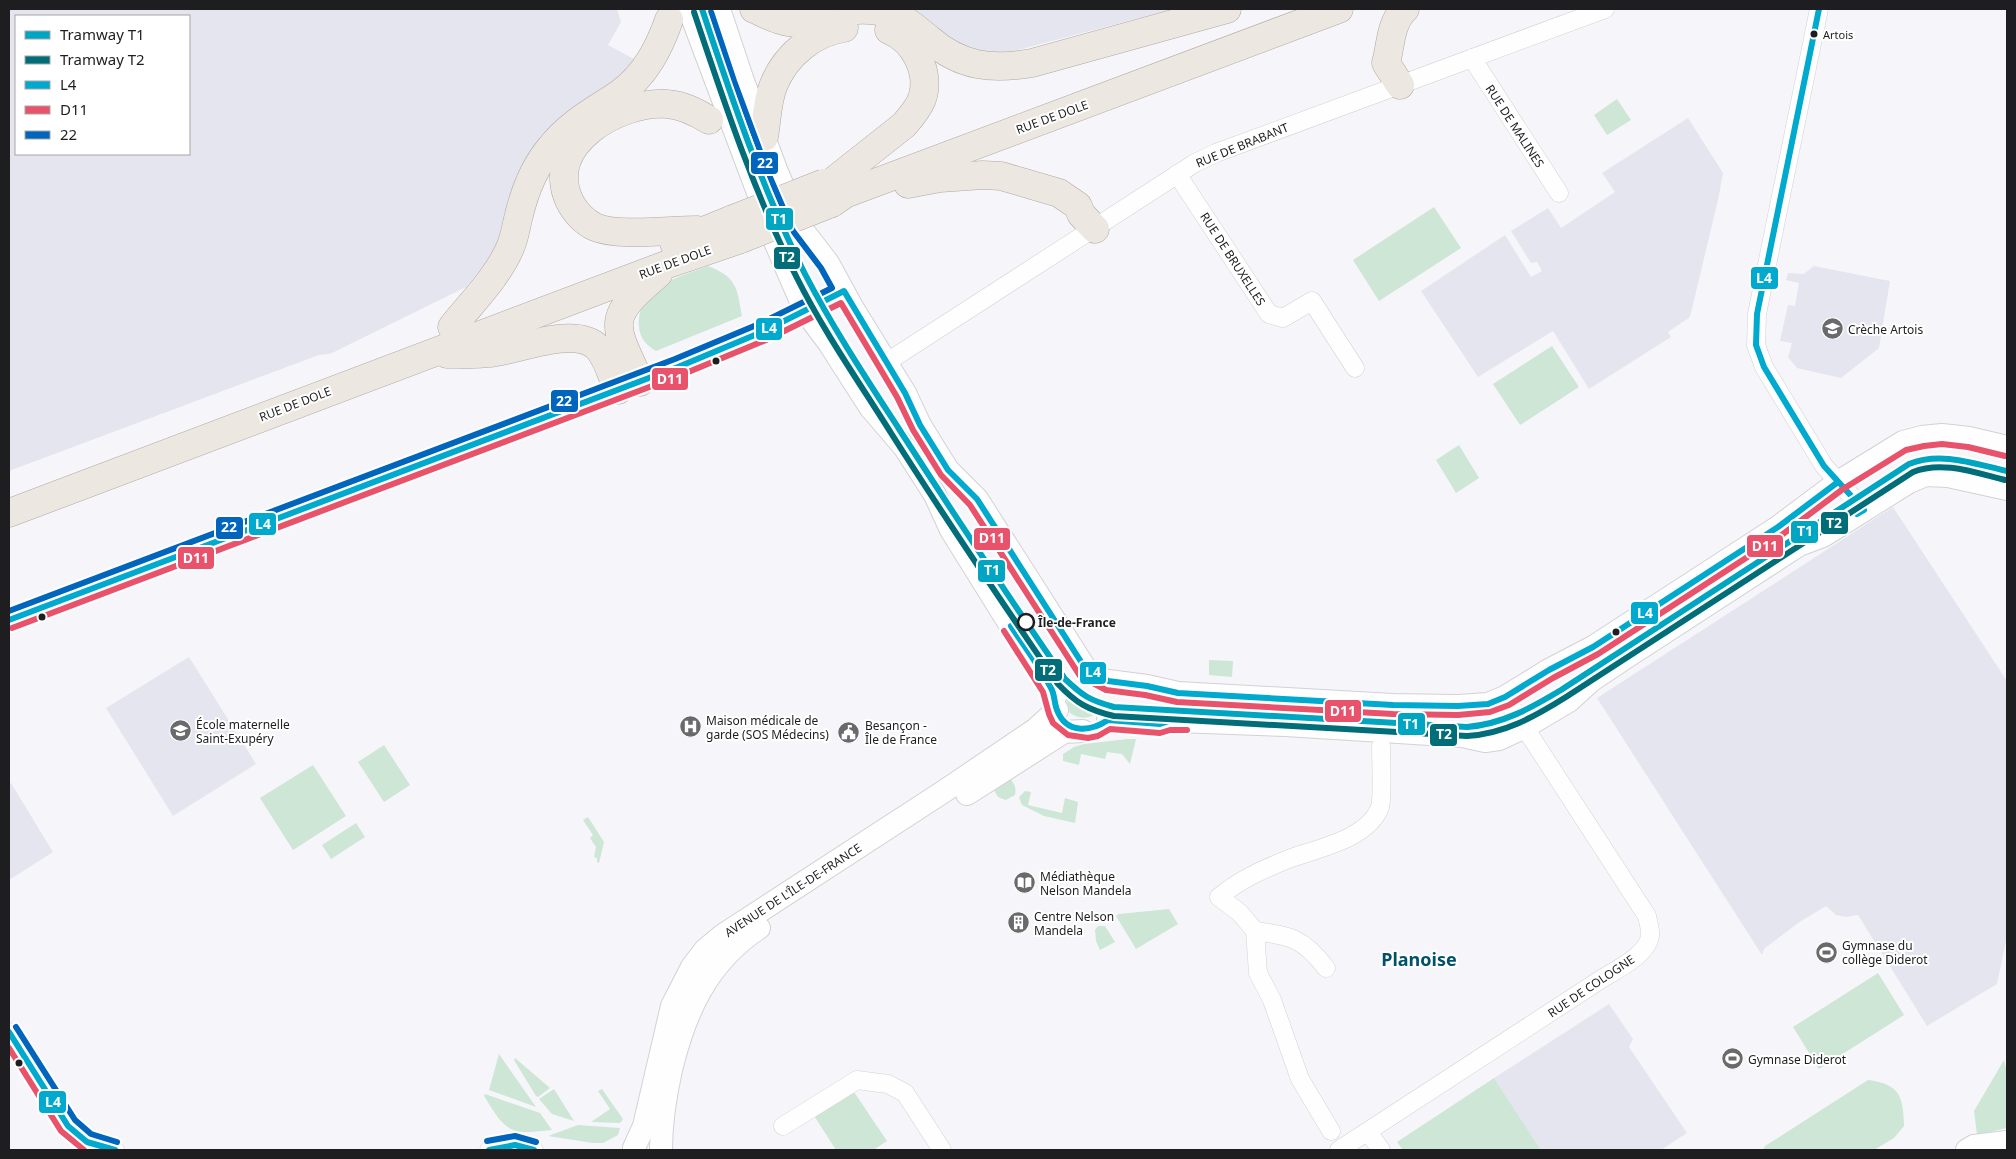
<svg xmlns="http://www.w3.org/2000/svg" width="2016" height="1159" font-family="'Noto Sans',sans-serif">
<rect width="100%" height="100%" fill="#f6f6fa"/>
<g fill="#e4e5ee" fill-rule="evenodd">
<path d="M9,9H617L621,22L608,45L636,60L615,81L598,90L525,162L495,252L466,287L330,354L319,355L9,471ZM16,16H189V154H16Z"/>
<polygon points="898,9 1173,9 999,55 959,51"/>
<polygon points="1688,118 1723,173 1718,200 1690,317 1668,332 1671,337 1589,389 1553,331 1478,377 1421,291 1505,235 1531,277 1542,271 1537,262 1531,263 1511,231 1548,208 1561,228 1615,192 1602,173"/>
<polygon points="1814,266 1890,281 1879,348 1841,378 1797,368 1788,357 1792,343 1780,341 1788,305 1795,306 1799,283 1786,280 1788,273 1804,274"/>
<polygon points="1893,507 2007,681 2007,936 1997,984 1927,1026 1858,915 1846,917 1836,915 1826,906 1798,923 1764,949 1762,955 1597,698"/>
<polygon points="189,657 256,764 173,816 106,708"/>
<polygon points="11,783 53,852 9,880 9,784"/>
<polygon points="1609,1004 1633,1039 1629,1047 1687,1133 1661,1150 1541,1150 1494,1078"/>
</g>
<g fill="#cde6d6">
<polygon points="1617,99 1631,120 1607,135 1594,115"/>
<polygon points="1434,207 1461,248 1379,301 1353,260"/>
<path d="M708,266C737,277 737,288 742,316L656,351C646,345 640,338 639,327C637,286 677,278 708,266Z"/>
<polygon points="1552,346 1579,387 1520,425 1493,384"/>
<polygon points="1459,445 1479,478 1456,493 1436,460"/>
<polygon points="1209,660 1233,661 1232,677 1209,675"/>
<path d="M1070,690L1090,704L1099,708C1093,720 1080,720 1070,713L1066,700Z"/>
<polygon points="1128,739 1136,739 1130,764 1122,754 1107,752 1105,759 1081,754 1079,765 1063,761 1063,754 1074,747 1084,744"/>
<polygon points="384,745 410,785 384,802 358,762"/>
<polygon points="313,765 346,816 293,850 260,798"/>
<path d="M1007,775C1013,782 1017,786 1015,795L1006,800L998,797L991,785Z"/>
<polygon points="1025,791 1031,792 1028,805 1062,813 1065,798 1078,802 1075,823 1044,816 1022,805 1019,797"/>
<polygon points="588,817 604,842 599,863 597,862 597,858 594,857 596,847 590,838 593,835 583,820"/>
<polygon points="356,823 365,837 331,859 322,845"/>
<polygon points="1169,909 1178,924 1136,949 1116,916 1119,914"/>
<polygon points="1098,926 1105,926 1115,942 1100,950 1096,941 1095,930"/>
<polygon points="1878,973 1904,1015 1819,1069 1793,1027"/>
<polygon points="499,1054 536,1107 489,1090"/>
<polygon points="515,1058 550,1088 538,1097 536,1096 514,1060"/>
<polygon points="2004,1060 2007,1072 2007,1128 1977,1135 1974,1111"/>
<polygon points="1494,1078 1541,1150 1403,1150 1397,1142"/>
<path d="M1868,1080C1900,1084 1903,1096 1904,1126L1894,1138L1874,1150H1763L1765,1146Z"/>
<polygon points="554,1089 574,1121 552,1114 539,1099"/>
<polygon points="602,1089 623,1119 620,1123 591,1122 610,1109 598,1091"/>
<polygon points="852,1089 887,1141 873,1150 836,1150 813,1114"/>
<path d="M485,1094L540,1113L552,1130C509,1135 506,1132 484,1096Z"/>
<polygon points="578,1125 620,1128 618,1135 603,1143 593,1143 548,1136"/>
</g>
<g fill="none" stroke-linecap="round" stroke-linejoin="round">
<defs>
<g id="minor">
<polyline points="1819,9 1757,314 1756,345 1764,367 1824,466 1864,510"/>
<polyline points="1472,58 1559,193"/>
<polyline points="1177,174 1269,314 1283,318 1312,301 1355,368"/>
<polyline points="887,362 1195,163 1216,153 1605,9"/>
<path d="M9,620L678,367C734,345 791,321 844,291"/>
<path d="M1255,931C1291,936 1303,938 1326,968"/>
<polyline points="9,1032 68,1126 87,1142 115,1150"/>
<polyline points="783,1126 857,1080 888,1084 905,1093 942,1150"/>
<path d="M1331,1131L1300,1079L1272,1000L1258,973L1255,931L1240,913L1219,897C1239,880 1262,870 1286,860C1314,849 1368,840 1380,807C1383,797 1381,759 1381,746"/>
<polyline points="1368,1132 1381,1150"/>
<polyline points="489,1150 515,1145 534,1150"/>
<path d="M1339,1150L1603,978C1618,969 1648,954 1650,936C1651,930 1648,922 1647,916L1505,697"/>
</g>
<g id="tertiary">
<polyline points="689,9 760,198 773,237 805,311 829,343 870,407 905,448 935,495 951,530 1055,697"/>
<polyline points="719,9 742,78 777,172 801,228 828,263 852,307 905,393 920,425 933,446 948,470 977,499 1087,671"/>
<polyline points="1108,681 1147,686 1178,693 1393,705 1458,706 1488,704 1505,697 1549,670 1593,647 1778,527 1838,482 1903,442 1922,437 1942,435 1969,438 2007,447"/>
<polyline points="1108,720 1160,724 1177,721 1286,725 1462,736 1485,741 1499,739 1525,727 1569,701 1592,680 1628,656 1799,545 1823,536 1909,482 1926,475 1948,476 2007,489"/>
<polyline points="967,794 1064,732 1083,731"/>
<polyline points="634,1148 644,1126 672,1006 692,967 705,950 723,935 946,790 1036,729 1057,710"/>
<path d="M661,1150C661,1123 665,1097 671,1070C685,1012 707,962 759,928"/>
<polyline points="1967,1150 1974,1146 2007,1142"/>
</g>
<g id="primary">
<path d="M754,9C768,15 782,23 798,23C812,23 825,16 838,13C853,9 869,9 884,12C903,16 914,27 929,39C961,67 992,70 1032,63L1227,9"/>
<path d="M1400,85L1386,63C1391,45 1390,23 1405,9"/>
<path d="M764,137C767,120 767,100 774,84C786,55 814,32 844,28"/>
<path d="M832,182L904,125C911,117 918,109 922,99C931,72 914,40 889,30"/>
<polyline points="908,184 940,178 983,175 1001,176 1059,193 1078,206 1081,214 1095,229"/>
<polyline points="832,203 845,194 1339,9"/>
<path d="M697,230C671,230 618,237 595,227C584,222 574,211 569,200C544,144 618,101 667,104C683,105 696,112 709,120"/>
<polyline points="674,243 733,219"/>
<path d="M452,327C472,302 497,278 510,248C515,237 516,226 519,215C525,190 534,167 551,147C570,123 594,111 619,94C645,76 659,48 669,20"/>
<path d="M447,354C461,354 476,355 490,353C518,350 576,325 598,348C608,359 612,377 618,390"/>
<path d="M640,382C613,323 605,319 658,274"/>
<polyline points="9,513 671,263 741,239"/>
</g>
</defs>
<use href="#minor" stroke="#d2d2d5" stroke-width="19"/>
<use href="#tertiary" stroke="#d2d2d5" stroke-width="24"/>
<use href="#primary" stroke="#b0a7a0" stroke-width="29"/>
<use href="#minor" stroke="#fefefe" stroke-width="18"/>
<use href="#tertiary" stroke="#fefefe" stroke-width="22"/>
<use href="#primary" stroke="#ece7e1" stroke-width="28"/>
<defs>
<g id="primary-bridge">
<polyline points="733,219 824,183"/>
<polyline points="741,239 832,203"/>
</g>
</defs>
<use href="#primary-bridge" stroke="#b0a7a0" stroke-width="29" stroke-linecap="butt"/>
<use href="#primary-bridge" stroke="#ece7e1" stroke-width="28"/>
<defs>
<g id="bus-1">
<polyline points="1819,9 1757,314 1756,345 1764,367 1824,466 1864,510 1857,514"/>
<polyline points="9,620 678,367 762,332 844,291 905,393 920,425 948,470 977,499 1087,671 1098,674 1108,681 1147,686 1178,693 1393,705 1458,706 1488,704 1505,697 1549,670 1593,647 1778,527 1838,482"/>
<path d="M1011,626C1024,646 1040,667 1051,688C1055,695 1054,703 1057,710C1066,734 1090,732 1108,720L1160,724L1169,721H1187"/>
<polyline points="9,1032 68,1126 87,1142 115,1150"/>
<polyline points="489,1150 515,1145 534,1150"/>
</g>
<g id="bus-2">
<polyline points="12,628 681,375 766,340 841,303 897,397 913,430 941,475 970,505 1080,676 1106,690 1145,695 1177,702 1393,714 1458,715 1490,712 1509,705 1553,678 1598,654 1783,534 1843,489 1906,450 1924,446 1942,444 1968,447 2005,456"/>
<polyline points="1004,631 1043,692 1049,714 1053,723 1068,735 1088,738 1098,736 1110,729 1160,733 1170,730 1187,730"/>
<polyline points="9,1048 61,1131 84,1150"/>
</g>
<g id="bus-3">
<polyline points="9,611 675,359 759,324 832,288 821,268 793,231 769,175 734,81 711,12"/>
<polyline points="16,1027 75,1120 91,1134 117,1142"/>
<polyline points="487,1141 515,1136 536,1142"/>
</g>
</defs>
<use href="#bus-1" stroke="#fff" stroke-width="10"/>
<use href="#bus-2" stroke="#fff" stroke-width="10"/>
<use href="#bus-3" stroke="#fff" stroke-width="10"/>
<use href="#bus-1" stroke="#00a9ce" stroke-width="6"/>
<use href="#bus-2" stroke="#e8526b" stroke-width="6"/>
<use href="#bus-3" stroke="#0065bd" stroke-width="6"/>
<defs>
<path id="tram-1" d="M702,9C732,99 762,189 805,274C833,328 866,378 899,429C953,513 1008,596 1065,679C1083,696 1089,700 1114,707L1467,727C1503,724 1531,708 1561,690L1909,464C1941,451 1975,464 2007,471"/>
<path id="tram-2" d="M694,12C724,102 754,193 797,278C824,332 859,382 891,433C945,518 1001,601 1058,684C1076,703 1088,710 1114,716L1467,736C1504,734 1534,717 1566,697L1913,472C1942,460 1976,473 2005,480"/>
</defs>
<use href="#tram-1" stroke="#fff" stroke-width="10"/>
<use href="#tram-2" stroke="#fff" stroke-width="10"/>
<use href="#tram-1" stroke="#00a5c2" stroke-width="6"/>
<use href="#tram-2" stroke="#006d78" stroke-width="6"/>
</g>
<defs>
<symbol id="school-disc" viewBox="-11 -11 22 22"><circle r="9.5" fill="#6a6a6c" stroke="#fff"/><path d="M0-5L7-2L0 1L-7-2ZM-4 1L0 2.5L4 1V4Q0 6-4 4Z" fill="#fff"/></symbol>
<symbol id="hospital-disc" viewBox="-11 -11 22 22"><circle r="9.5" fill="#6a6a6c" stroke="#fff"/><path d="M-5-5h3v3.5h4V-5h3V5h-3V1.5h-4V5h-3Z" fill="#fff"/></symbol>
<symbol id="civic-disc" viewBox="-11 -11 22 22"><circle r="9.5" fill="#6a6a6c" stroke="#fff"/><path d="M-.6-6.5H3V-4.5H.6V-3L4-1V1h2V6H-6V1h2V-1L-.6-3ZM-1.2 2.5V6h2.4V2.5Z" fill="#fff"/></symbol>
<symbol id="library-disc" viewBox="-11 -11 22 22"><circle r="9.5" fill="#6a6a6c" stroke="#fff"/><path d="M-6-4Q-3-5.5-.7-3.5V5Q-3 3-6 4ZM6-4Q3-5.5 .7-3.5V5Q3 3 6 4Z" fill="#fff"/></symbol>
<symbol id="building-disc" viewBox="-11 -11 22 22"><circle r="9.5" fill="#6a6a6c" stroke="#fff"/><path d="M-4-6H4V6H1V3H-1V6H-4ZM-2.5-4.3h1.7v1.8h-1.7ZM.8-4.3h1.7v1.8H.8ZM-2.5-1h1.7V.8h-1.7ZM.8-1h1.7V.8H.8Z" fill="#fff"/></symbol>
<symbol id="stadium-disc" viewBox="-11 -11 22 22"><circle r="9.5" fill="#6a6a6c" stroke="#fff"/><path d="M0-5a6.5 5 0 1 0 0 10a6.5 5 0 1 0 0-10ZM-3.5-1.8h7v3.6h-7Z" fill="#fff"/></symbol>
</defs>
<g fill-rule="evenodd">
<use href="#school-disc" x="1820" y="316" width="25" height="25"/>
<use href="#hospital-disc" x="678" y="714" width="25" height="25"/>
<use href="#school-disc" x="168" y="718" width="25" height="25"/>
<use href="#civic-disc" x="836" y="720" width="25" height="25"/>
<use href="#library-disc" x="1012" y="870" width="25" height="25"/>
<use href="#building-disc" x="1006" y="910" width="25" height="25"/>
<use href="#stadium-disc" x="1814" y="940" width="25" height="25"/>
<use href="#stadium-disc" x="1720" y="1046" width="25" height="25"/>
</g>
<g fill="#1e1e20" stroke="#fff" stroke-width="2">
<circle cx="1814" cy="34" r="4.5"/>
<circle cx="716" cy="361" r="4.5"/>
<circle cx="42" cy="617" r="4.5"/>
<circle cx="1616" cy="632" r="4.5"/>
<circle cx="19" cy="1063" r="4.5"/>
</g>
<circle fill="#fff" stroke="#1e1e20" stroke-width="2.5" cx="1026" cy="622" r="8"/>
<g text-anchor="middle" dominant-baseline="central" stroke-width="4" stroke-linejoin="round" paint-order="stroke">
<g font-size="11" fill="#1e1e20" stroke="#fff" text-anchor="start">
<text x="1823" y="34">Artois</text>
</g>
<g font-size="12" fill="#1e1e20" stroke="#fff">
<text transform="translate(1052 117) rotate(-20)">RUE DE DOLE</text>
<text transform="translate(1515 126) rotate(57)">RUE DE MALINES</text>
<text transform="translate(1242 145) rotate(-22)">RUE DE BRABANT</text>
<text transform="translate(1233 259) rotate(57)">RUE DE BRUXELLES</text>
<text transform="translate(675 262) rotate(-20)">RUE DE DOLE</text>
<text transform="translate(295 404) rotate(-21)">RUE DE DOLE</text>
<text transform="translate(793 890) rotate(-33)">AVENUE DE L'ÎLE-DE-FRANCE</text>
<text transform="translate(1591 986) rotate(-34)">RUE DE COLOGNE</text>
</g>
<g font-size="12" fill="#1e1e20" stroke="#fff" text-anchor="start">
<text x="1848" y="329">Crèche Artois</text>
<text x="706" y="720">Maison médicale de<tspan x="706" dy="14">garde (SOS Médecins)</tspan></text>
<text x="196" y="724">École maternelle<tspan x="196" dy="14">Saint-Exupéry</tspan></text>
<text x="865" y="725">Besançon -<tspan x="865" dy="14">Île de France</tspan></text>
<text x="1040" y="876">Médiathèque<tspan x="1040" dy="14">Nelson Mandela</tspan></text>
<text x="1034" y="916">Centre Nelson<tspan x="1034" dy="14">Mandela</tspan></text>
<text x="1842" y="945">Gymnase du<tspan x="1842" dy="14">collège Diderot</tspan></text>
<text x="1748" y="1059">Gymnase Diderot</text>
</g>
<g font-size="12" font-weight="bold" fill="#1e1e20" stroke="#fff" text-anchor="start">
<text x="1038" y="622">Île-de-France</text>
</g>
<g font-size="18" font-weight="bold" fill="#00516b" stroke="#fff">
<text x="1419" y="959">Planoise</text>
</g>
</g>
<g stroke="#fff" stroke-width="2">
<rect x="750" y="151" width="29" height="24" rx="5" fill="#0065bd"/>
<rect x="765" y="207" width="29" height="24" rx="5" fill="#00a5c2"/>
<rect x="773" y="246" width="28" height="24" rx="5" fill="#006d78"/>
<rect x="1750" y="266" width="29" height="24" rx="5" fill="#00a9ce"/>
<rect x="755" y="317" width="28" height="24" rx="5" fill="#00a9ce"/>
<rect x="651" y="367" width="38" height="24" rx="5" fill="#e8526b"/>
<rect x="550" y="389" width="29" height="24" rx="5" fill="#0065bd"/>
<rect x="1820" y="511" width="29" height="24" rx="5" fill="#006d78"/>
<rect x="248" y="512" width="29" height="24" rx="5" fill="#00a9ce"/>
<rect x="215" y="516" width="29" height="24" rx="5" fill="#0065bd"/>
<rect x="1790" y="520" width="29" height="24" rx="5" fill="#00a5c2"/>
<rect x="973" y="527" width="38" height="24" rx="5" fill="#e8526b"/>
<rect x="1746" y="534" width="38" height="24" rx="5" fill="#e8526b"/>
<rect x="177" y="546" width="38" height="24" rx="5" fill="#e8526b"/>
<rect x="977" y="559" width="29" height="24" rx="5" fill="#00a5c2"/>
<rect x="1630" y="601" width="29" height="24" rx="5" fill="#00a9ce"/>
<rect x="1034" y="658" width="29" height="24" rx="5" fill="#006d78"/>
<rect x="1079" y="661" width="28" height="24" rx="5" fill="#00a9ce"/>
<rect x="1324" y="699" width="38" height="24" rx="5" fill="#e8526b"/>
<rect x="1397" y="712" width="29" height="24" rx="5" fill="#00a5c2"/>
<rect x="1429" y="723" width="29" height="24" rx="5" fill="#006d78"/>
<rect x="38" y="1090" width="29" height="24" rx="5" fill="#00a9ce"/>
</g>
<g font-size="14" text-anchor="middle" font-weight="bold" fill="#fff">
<text x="765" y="168">22</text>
<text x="779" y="224">T1</text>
<text x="787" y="262">T2</text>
<text x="1764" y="283">L4</text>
<text x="769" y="333">L4</text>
<text x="670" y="384">D11</text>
<text x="564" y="406">22</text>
<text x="1834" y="528">T2</text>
<text x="263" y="529">L4</text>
<text x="229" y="532">22</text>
<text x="1805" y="536">T1</text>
<text x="992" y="543">D11</text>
<text x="1765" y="551">D11</text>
<text x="196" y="563">D11</text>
<text x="992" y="575">T1</text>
<text x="1645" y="618">L4</text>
<text x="1048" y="675">T2</text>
<text x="1093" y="677">L4</text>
<text x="1343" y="716">D11</text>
<text x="1411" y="729">T1</text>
<text x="1444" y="739">T2</text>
<text x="53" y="1107">L4</text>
</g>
<rect width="2016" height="1159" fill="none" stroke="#1e1e20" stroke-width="20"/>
<rect x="15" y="15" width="175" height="140" fill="#ffffff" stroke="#a5a5a6"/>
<rect x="25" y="31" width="25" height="8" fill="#00a5c2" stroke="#a5a5a6"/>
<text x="60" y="40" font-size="15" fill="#1e1e20">Tramway T1</text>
<rect x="25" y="56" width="25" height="8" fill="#006d78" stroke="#a5a5a6"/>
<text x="60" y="65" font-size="15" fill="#1e1e20">Tramway T2</text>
<rect x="25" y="81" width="25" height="8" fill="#00a9ce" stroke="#a5a5a6"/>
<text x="60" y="90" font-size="15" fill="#1e1e20">L4</text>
<rect x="25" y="106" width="25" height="8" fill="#e8526b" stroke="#a5a5a6"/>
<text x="60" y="115" font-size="15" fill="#1e1e20">D11</text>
<rect x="25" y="131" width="25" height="8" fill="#0065bd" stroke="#a5a5a6"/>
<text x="60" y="140" font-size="15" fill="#1e1e20">22</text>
</svg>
